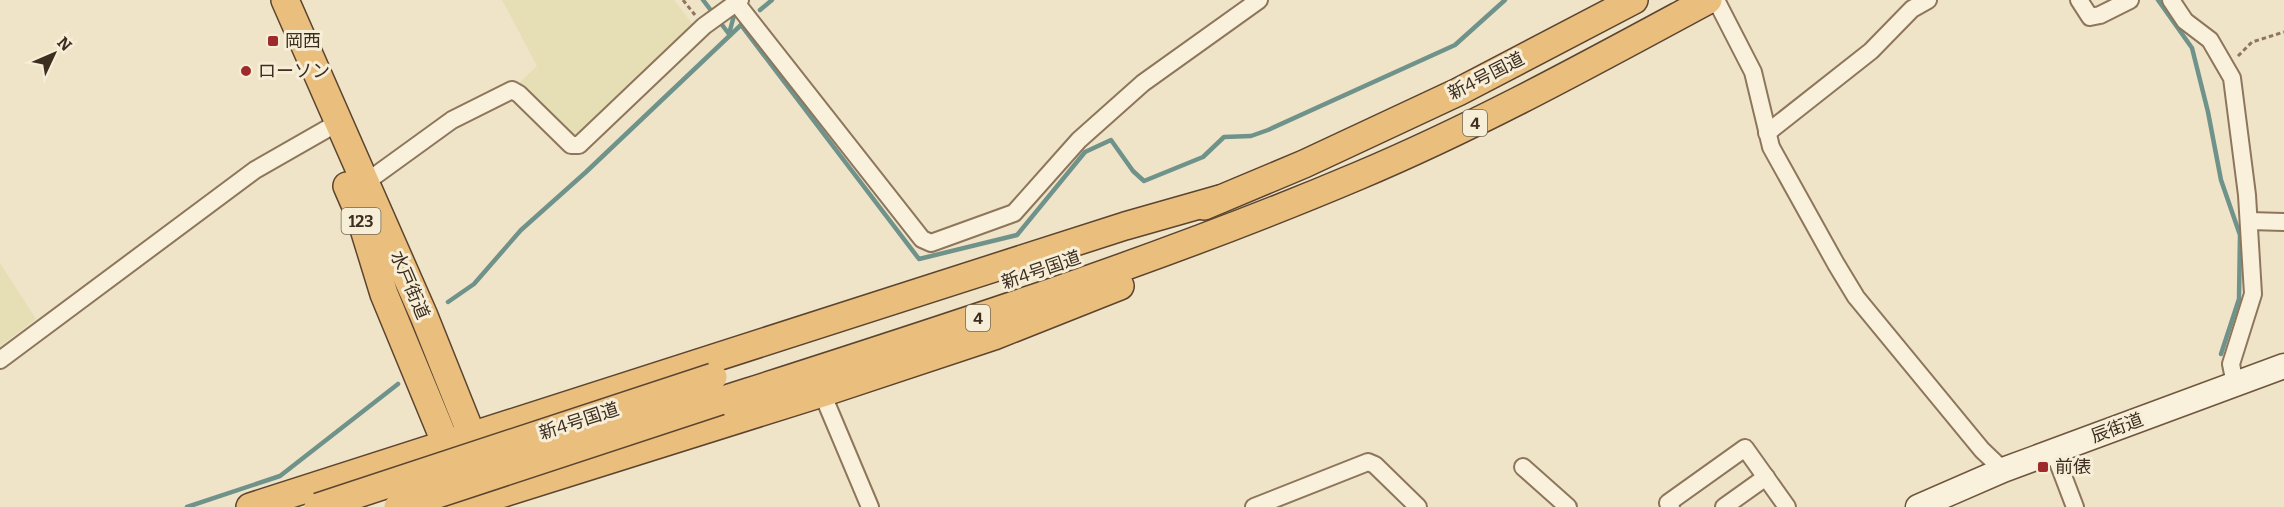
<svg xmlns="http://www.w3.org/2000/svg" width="2284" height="507" font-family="Bitter,'Noto Sans JP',serif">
<rect width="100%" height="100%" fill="#f0e4c8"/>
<g fill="#e6deb5">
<polygon points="502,0 674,0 694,26 575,145 518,84 537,66"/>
<polygon points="0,263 36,319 0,346"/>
</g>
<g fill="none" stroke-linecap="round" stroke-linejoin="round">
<g stroke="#6f938a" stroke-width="4.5">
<polyline points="703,0 729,34"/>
<polyline points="2158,0 2192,48 2208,112 2221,180 2240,235 2239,299 2221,354"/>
<polyline points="760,10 772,0"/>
<polyline points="741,25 919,259 1017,235 1085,152 1111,140 1133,171 1144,181 1203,157 1224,137 1251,136 1268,130 1455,45 1505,0"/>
<polyline points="729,34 736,8"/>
<polyline points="448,302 474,284 521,230 586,172 742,24"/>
<polyline points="187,507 280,476 398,384"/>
</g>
<defs>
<g id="minor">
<polyline points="734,0 922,239 931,243 1014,213 1079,140 1143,83 1259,0"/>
<polyline points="1716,0 1753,72 1771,147 1836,264 1856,297 1982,450 2003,470"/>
<polyline points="2079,0 2090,17 2100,15 2130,0"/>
<polyline points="2171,0 2185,21 2210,40 2232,78 2247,195 2253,294 2231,364 2235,384"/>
<polyline points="1767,133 1871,51 1912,9 1928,0"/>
<polyline points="365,183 452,120 512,90 519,94 571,145 579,145 704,26 740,0"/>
<polyline points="2249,221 2284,222"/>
<polyline points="0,360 255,170 339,122"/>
<polyline points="822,393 870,507"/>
<polyline points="2054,452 2075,507"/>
<polyline points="1523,467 1568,507"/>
<polyline points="1254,507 1368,462 1375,465 1418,507"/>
<polyline points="1671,507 1668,503 1745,448 1787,507"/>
<polyline points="1724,507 1766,477"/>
</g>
<polyline id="secondary" points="1918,507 2003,470 2284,366"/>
<g id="trunk">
<polyline points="285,0 424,316 478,451"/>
<polyline points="347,186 360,216 384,294 453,461"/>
<polyline points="1204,206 1304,164 1458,92 1634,0"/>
<path d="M720,401C935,332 1150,264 1358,176C1479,125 1593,62 1708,0"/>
<polyline points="250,507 1125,226 1220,199"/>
<polyline points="459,507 822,393 994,336 1120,286"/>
</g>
</defs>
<use href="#minor" stroke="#8d765c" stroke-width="20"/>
<use href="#secondary" stroke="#6f573f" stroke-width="27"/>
<use href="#trunk" stroke="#5b4430" stroke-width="30"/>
<g stroke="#8d765c" stroke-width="3" stroke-dasharray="4.5 3" stroke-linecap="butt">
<polyline points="683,0 695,15"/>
<polyline points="2238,56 2252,42 2284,32"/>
</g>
<use href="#minor" stroke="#faf1dc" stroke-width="16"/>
<use href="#secondary" stroke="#faf1dc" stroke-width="24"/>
<use href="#trunk" stroke="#eabe7c" stroke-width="27"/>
<defs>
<g id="trunk-bridge">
<polyline points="318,507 713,377"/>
<polyline points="398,507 720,401"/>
</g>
</defs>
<use href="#trunk-bridge" stroke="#5b4430" stroke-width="30" stroke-linecap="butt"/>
<use href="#trunk-bridge" stroke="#eabe7c" stroke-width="27"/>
</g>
<g fill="#9e2a2b" stroke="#f7eed8" stroke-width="2">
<rect x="267" y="35" width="12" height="12" rx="3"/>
<circle cx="246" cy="71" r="6"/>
<rect x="2037" y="461" width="12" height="12" rx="3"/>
</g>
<g text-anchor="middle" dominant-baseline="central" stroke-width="6" stroke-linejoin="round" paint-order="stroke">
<g fill="#f7eed8" stroke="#756857" stroke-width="1.5">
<rect x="1463" y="110" width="24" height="26" rx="4.5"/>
<rect x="341.5" y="208" width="39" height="26" rx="4.5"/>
<rect x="966" y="305" width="24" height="26" rx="4.5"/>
</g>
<g font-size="16" font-weight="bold" fill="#3d2e20">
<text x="1475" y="123">4</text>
<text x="361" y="221">123</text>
<text x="978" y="318">4</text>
</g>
<g font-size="18" fill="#3d2e20" stroke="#f7eed8" text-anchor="start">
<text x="285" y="41">岡西</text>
<text x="258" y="71">ローソン</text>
<text x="2055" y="467">前俵</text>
</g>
<g font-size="18" fill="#3d2e20" stroke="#f7eed8">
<text transform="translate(1486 76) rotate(-27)">新4号国道</text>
<text transform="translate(1041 270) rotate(-19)">新4号国道</text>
<text transform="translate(410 285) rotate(67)">水戸街道</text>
<text transform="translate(579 421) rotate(-18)">新4号国道</text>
<text transform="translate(2117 428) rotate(-20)">辰街道</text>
</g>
</g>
<g transform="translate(54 54) rotate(46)" stroke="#f7eed8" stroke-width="4.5" paint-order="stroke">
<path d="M0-4.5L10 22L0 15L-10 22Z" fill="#3d2e20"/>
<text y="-9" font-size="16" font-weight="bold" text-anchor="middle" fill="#3d2e20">N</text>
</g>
</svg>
